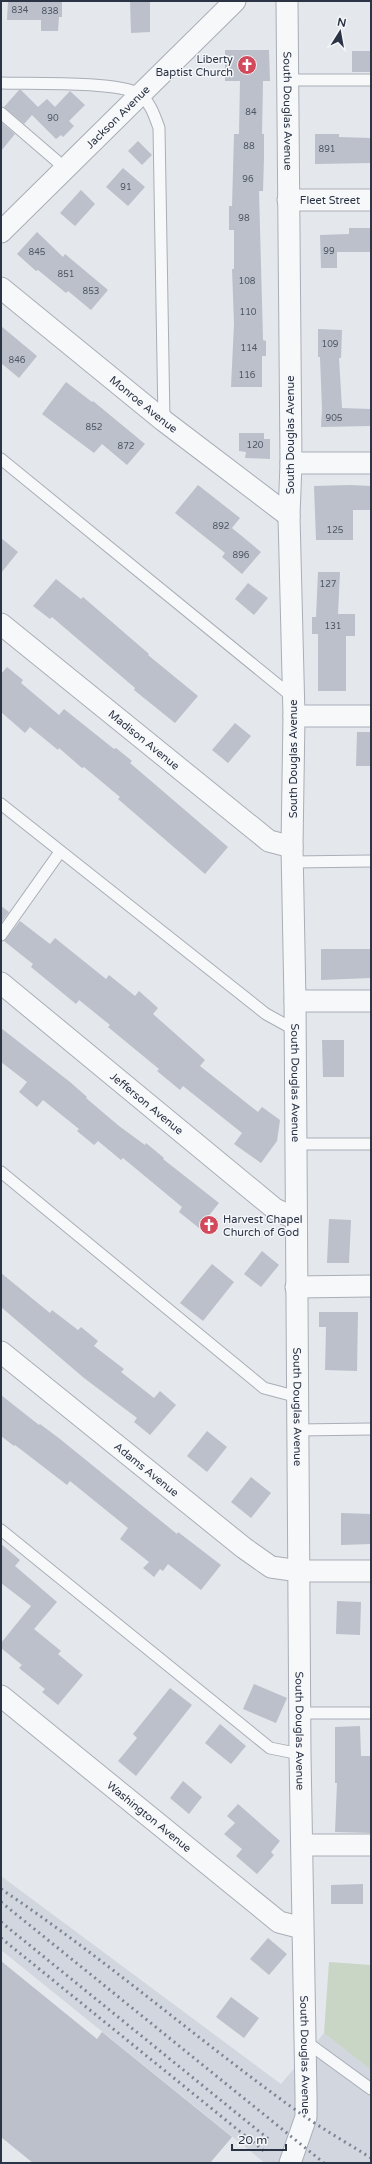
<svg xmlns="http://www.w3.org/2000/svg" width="372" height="2164" font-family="'Varela Round',sans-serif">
<rect width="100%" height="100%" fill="#e4e7ec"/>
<polygon fill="#d2d6de" points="1,1876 281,2084 324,2033 371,2070 371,2163 265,2163 1,1950"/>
<polygon fill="#c9d6c5" points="329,1962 371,1965 371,2070 324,2033"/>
<g fill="#bbc0ca">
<polygon points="8,1 62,1 62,17 59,17 58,31 41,31 41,20 7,20"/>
<polygon points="130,1 150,1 150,32 131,33"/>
<polygon points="225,50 269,50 270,81 263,81 262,134 264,134 264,158 263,191 259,191 263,340 266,341 266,356 262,356 262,387 231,387 234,324 232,269 234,269 234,230 229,230 229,206 232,206 234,134 239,134 240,81 225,81"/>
<rect x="352" y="51" width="19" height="21"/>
<polygon points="19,90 21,90 38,107 47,99 55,107 70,91 85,105 69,121 74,126 63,137 61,135 56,139 32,115 24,124 4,107"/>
<polygon points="1,122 15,134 1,151"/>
<polygon points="315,134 339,134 339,137 371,138 371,163 315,164"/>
<polygon points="138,141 152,155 142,165 128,151"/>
<polygon points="123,168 145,187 128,206 106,187"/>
<polygon points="81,190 95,204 75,226 60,213"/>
<polygon points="349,228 371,228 371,252 337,252 337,268 321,268 320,235 349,234"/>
<polygon points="37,232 63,257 65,254 108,290 91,310 68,291 66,293 38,270 36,271 17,254"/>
<polygon points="1,326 37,356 19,378 1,363"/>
<polygon points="318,329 342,330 341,358 339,358 342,408 370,409 370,426 321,427 322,409 320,357 318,357"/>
<polygon points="66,382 92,402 93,401 145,444 127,465 102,444 94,453 42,414"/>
<polygon points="239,433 264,433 264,439 270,439 270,459 245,458 246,452 239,451"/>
<polygon points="198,485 240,518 232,528 261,552 242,574 222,557 225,553 175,513"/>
<polygon points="350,485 371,486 371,510 353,510 353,540 316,540 314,486"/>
<polygon points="1,538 18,552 1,573"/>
<polygon points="318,572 340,572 338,614 355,614 355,636 346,636 346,691 318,691 318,634 312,634 312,617 316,617"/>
<polygon points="56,579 81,599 83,597 149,654 148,655 198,696 175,723 134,690 135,688 52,617 50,619 33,606"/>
<polygon points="248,583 268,598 254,615 235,599"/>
<polygon points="7,667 23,680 21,683 59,715 64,709 114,749 116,748 132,761 130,763 228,847 205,874 118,799 120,797 84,767 82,768 59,748 58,750 30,727 25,733 1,712 1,674"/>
<polygon points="235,723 251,736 228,763 212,750"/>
<polygon points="357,732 371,732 371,766 356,766"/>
<polygon points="1,906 9,912 1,923"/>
<polygon points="20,921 50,944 55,938 106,979 109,975 135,996 139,991 158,1008 153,1014 205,1060 200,1066 258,1112 262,1107 280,1120 277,1141 261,1163 234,1144 242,1133 183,1086 180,1090 157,1071 159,1069 108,1027 110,1025 79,1000 76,1004 31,967 33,964 4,941"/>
<polygon points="321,949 371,949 371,978 321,980"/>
<polygon points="1,1028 70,1082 87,1097 86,1098 119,1126 145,1145 146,1143 164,1158 163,1159 219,1203 199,1228 179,1212 182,1207 123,1158 121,1160 98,1141 94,1145 77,1131 79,1129 43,1100 37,1107 19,1092 27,1082 1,1062"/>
<polygon points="322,1040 344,1040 344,1077 323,1077"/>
<polygon points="329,1219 351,1220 349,1263 327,1263"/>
<polygon points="262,1251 279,1265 261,1287 244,1274"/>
<polygon points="212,1264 234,1282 203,1321 180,1303"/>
<polygon points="1,1273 50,1313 52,1310 78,1330 81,1327 98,1341 94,1346 124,1369 121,1372 154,1398 160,1391 176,1405 150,1435 134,1422 137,1418 84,1378 1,1307"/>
<polygon points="319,1312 358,1312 357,1371 325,1370 326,1327 319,1327"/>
<polygon points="1,1395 39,1425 40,1424 60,1439 177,1534 178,1532 221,1565 201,1590 168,1564 163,1571 160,1569 154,1577 143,1568 149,1562 120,1539 128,1528 70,1481 67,1485 15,1445 14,1446 1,1436"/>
<polygon points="207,1431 227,1447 207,1472 187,1456"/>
<polygon points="251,1477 271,1493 251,1518 231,1502"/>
<polygon points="341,1513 371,1514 371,1544 341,1545"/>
<polygon points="1,1544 20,1560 15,1566 57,1602 34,1629 61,1651 58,1654 83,1675 58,1705 42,1692 45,1689 19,1668 22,1665 1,1648 1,1643 31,1606 1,1583"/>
<polygon points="337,1601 361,1602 360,1635 336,1634"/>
<polygon points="254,1684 287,1698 276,1723 243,1709"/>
<polygon points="170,1688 192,1705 136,1776 118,1761 137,1738 133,1734"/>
<polygon points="220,1724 246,1746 231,1764 205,1743"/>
<polygon points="360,1726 361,1756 370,1756 371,1833 335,1832 337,1783 335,1783 335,1727"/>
<polygon points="183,1781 202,1797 189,1814 170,1798"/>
<polygon points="238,1804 280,1841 271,1852 274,1855 257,1874 236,1856 242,1849 224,1834 235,1823 227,1816"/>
<polygon points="363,1884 363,1904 331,1904 331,1885"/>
<polygon points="268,1938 287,1954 269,1975 250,1959"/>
<polygon points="1,1961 97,2039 102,2032 232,2137 210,2163 33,2163 1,2137"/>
<polygon points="231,1997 259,2018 244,2038 216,2017"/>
</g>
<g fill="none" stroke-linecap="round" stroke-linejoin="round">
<defs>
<g id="service">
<polyline points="287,80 371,80"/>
<path d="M1,83C30,84 117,81 139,94C150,101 155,117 159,128L164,421"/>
<polyline points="1,113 65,168"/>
<polyline points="1,459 294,698"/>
<polyline points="1,804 266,1014 295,1030"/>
<polyline points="293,862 371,861"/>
<polyline points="1,935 60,852"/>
<polyline points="296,1144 371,1144"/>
<polyline points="1,1172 264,1388 298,1397"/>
<polyline points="298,1430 371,1429"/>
<polyline points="1,1530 270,1748 300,1754"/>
<polyline points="300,1713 371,1713"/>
<polyline points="305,2041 371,2089"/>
</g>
<g id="minor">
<path id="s1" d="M287,1L291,463L289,516L294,716L292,847L295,1001L300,1754L306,2096V2117L290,2163"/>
<path id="s2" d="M288,200H371"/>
<path id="s3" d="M1,232L235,1"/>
<path id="s4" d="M1,288L164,421L289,516"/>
<polyline points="291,463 371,463"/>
<path id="s5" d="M1,624L269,841L292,847"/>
<polyline points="294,716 371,716"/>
<path id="s6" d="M1,983L275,1209L296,1219"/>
<polyline points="295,1001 371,1001"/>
<polyline points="296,1287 371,1286"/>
<path id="s7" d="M1,1352L244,1548L271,1567L299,1571H371"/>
<path id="s8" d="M1,1696L279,1922L302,1928"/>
<polyline points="302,1845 371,1845"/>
</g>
</defs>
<use href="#service" stroke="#a9aeb7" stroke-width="13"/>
<use href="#minor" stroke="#a9aeb7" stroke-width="23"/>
<use href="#service" stroke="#f7f8fa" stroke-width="11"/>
<use href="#minor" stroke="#f7f8fa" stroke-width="21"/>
<g stroke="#7d8696" stroke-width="3" stroke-dasharray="2 4" stroke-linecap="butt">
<path d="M1,1889C106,1959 201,2043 304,2116C326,2131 349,2144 371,2158"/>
<polyline points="1,1902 324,2163"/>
<polyline points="1,1922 271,2141"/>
<polyline points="1,1938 264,2151"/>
</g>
</g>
<defs>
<symbol id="church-disc" viewBox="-11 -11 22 22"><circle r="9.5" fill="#d1495b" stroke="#f4f6f9"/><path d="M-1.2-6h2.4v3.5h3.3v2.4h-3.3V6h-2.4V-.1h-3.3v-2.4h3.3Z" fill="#fff"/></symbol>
</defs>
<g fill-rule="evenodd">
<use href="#church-disc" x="236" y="54" width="22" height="22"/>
<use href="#church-disc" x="198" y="1214" width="22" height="22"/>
</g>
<g text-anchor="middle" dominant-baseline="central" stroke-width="3" stroke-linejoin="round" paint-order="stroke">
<g font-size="9" fill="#4f5766">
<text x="20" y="10">834</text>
<text x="50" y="11">838</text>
<text x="251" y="112">84</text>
<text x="53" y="118">90</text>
<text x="249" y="146">88</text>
<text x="327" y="149">891</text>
<text x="248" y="179">96</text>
<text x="126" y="187">91</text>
<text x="244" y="218">98</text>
<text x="329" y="251">99</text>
<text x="37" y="252">845</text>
<text x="66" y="274">851</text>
<text x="247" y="281">108</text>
<text x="91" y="291">853</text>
<text x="248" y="312">110</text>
<text x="330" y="344">109</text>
<text x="249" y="348">114</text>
<text x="17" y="360">846</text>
<text x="247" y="375">116</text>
<text x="334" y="418">905</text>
<text x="94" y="427">852</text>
<text x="255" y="445">120</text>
<text x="126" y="446">872</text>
<text x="221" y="526">892</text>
<text x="335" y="530">125</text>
<text x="241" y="555">896</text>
<text x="328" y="584">127</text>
<text x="333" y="626">131</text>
</g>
<g font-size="11" fill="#2b3445" stroke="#f4f6f9" text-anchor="end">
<text x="233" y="59">Liberty<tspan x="233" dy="13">Baptist Church</tspan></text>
<text x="223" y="1219" text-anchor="start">Harvest Chapel<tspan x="223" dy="13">Church of God</tspan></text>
</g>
<g font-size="11" fill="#2b3445" stroke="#f4f6f9">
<text stroke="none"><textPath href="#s1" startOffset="110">South Douglas Avenue</textPath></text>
<text stroke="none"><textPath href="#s3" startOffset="164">Jackson Avenue</textPath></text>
<text stroke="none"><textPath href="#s2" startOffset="42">Fleet Street</textPath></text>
<text stroke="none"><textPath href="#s4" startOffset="184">Monroe Avenue</textPath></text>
<text transform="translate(290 435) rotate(-90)">South Douglas Avenue</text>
<text stroke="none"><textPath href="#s5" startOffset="184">Madison Avenue</textPath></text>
<text transform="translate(293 759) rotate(-90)">South Douglas Avenue</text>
<text stroke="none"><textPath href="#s1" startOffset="1082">South Douglas Avenue</textPath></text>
<text stroke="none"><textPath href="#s6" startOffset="189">Jefferson Avenue</textPath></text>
<text stroke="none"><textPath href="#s1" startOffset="1406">South Douglas Avenue</textPath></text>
<text stroke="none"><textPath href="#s7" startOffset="187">Adams Avenue</textPath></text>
<text stroke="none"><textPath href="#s1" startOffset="1730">South Douglas Avenue</textPath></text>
<text stroke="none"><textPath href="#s8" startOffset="191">Washington Avenue</textPath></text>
<text stroke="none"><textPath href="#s1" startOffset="2054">South Douglas Avenue</textPath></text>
</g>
</g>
<rect width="372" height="2164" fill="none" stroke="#2b3445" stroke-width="4"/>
<g transform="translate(340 32) rotate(11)" stroke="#f4f6f9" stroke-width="3" paint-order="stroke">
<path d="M0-3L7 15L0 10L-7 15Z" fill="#2b3445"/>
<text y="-6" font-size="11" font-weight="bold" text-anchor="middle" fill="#2b3445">N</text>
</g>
<path d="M232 2144v6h54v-6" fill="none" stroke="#2b3445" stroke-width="2"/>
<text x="238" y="2144" font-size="12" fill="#2b3445" stroke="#f4f6f9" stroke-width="3" paint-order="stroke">20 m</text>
</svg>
